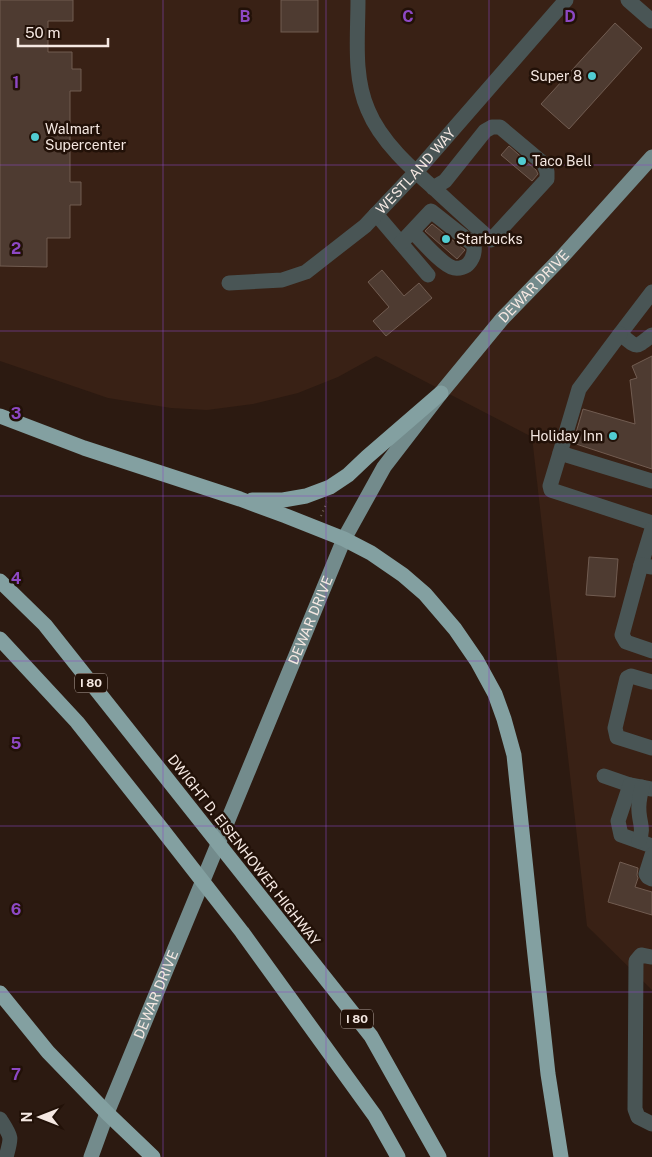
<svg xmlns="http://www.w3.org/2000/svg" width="652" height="1157" font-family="'Public Sans',sans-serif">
<rect width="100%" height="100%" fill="#2c1a11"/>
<polygon fill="#392115" points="0,0 652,0 652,990 587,926 532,437 376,356 338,377 298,393 253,404 207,410 171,408 108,398 0,361"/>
<g fill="#4e3b31" stroke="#715c51">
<polygon points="0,0 73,0 73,21 48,21 48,52 72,52 72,69 81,69 81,91 70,91 70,182 81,182 81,205 70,205 70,238 47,238 47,267 0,266"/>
<rect x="281" y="0" width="37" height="32"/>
<polygon points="615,23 642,48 569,129 541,104"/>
<polygon points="509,146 536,170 538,174 532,181 501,155"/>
<polygon points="432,224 465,250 457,259 425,231"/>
<polygon points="382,270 404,296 419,283 432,298 386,336 373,321 389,307 368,282"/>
<polygon points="652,356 652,469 573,443 583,409 635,424 630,380 637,378 632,366"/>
<polygon points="589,557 618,559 615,597 586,595"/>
<polygon points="620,862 638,868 637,875 638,878 635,887 652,892 652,915 608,902"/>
</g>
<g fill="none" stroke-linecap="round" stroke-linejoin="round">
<polyline stroke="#77675f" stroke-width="2" stroke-dasharray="1 4" stroke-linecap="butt" points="321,516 327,502"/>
<g stroke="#495555" stroke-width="15">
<path d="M358,0C358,36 353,76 368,110C381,142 412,169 437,191C455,208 473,224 491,240L547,179V172L544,164L500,127H492L485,131L445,181L433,188"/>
<polyline points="628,0 652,21"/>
<polyline points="376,214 428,275"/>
<path d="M401,243L431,211L474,245C475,252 474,257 469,263C466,267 459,269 454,268C443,266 421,240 412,231"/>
<path id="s1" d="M229,283L282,280L306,272L365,226L416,172L566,0"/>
<path d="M652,292L620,334C638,348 634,349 652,335"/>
<polyline points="560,453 579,389 620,334"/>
<polyline points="652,481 560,453 550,486 551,490 652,523"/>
<polyline points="641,565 652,529"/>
<polyline points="652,567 641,565 622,635 626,642 652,651"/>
<polyline points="652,682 631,676 627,678 615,728 617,737 652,748"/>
<polyline points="604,776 630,785"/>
<polyline points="652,789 630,785 618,821 621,835 652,846"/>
<path d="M639,841C644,828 640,825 639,812C638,803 640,796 642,787"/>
<polyline points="652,855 646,874 648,877 652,879"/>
<polyline points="652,957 641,955 636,961 635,1109 638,1117 652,1124"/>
<path d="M0,1119C12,1138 12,1136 6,1157"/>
</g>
<path stroke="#738b8c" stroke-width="15" id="s2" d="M91,1157L107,1113L344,539L384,467L441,393L502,319L562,257L652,157"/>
<g stroke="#83a0a1" stroke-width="15">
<polyline points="0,416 84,448 240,499 286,516 344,539 371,553 403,575 425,594 455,629 477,661 495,694 504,719 514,755 534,946 548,1074 561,1157"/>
<polyline points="252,500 283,500 306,496 330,487 348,475 367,457 441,393"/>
<polyline points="0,581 45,625 371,1036 439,1157"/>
<polyline points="0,639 77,722 161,828 242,932 375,1116 398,1157"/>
<polyline points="0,993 48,1052 107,1113 153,1157"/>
</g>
</g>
<path fill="none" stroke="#8d48c4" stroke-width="1" stroke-opacity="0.55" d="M163,0V1157M326,0V1157M489,0V1157M0,165H652M0,331H652M0,496H652M0,661H652M0,826H652M0,992H652"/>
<g fill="#51ccd2" stroke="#221108" stroke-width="2">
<circle cx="592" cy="76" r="5"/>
<circle cx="35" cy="137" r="5"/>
<circle cx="522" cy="161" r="5"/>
<circle cx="446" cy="239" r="5"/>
<circle cx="613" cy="436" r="5"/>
</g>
<g text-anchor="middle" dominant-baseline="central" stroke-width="5" stroke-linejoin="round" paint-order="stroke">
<g fill="#221108" stroke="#b6a8a1" stroke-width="1">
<rect x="75" y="673.5" width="32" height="19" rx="4"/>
<rect x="341" y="1009.5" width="32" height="19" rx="4"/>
</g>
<g font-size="12" font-weight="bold" fill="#f5e8e2">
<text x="91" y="683">I 80</text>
<text x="357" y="1019">I 80</text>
</g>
<g font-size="14" fill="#f5e8e2" stroke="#221108" text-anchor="start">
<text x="582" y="76" text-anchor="end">Super 8</text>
<text x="45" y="129">Walmart<tspan x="45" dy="16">Supercenter</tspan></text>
<text x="532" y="161">Taco Bell</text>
<text x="456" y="239">Starbucks</text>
<text x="603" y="436" text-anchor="end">Holiday Inn</text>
</g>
<g font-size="14" fill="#f5e8e2" stroke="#221108">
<text stroke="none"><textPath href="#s1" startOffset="228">WESTLAND WAY</textPath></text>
<text stroke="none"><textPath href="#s2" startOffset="985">DEWAR DRIVE</textPath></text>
<text stroke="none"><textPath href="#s2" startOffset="580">DEWAR DRIVE</textPath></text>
<text transform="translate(244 850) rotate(52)">DWIGHT D. EISENHOWER HIGHWAY</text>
<text stroke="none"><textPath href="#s2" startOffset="175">DEWAR DRIVE</textPath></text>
</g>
</g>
<g font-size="16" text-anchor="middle" font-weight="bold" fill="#8d48c4" stroke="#221108" stroke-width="5" stroke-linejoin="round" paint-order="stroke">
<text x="245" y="22">B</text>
<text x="408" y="22">C</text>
<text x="570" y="22">D</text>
<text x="16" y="88">1</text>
<text x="16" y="254">2</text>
<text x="16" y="419">3</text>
<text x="16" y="584">4</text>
<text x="16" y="749">5</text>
<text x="16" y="915">6</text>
<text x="16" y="1080">7</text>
</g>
<g transform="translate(40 1117) rotate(270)" stroke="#221108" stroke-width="4" paint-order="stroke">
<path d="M0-4L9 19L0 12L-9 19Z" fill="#f5e8e2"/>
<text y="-8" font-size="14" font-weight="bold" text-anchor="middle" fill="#f5e8e2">N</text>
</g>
<path d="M18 38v8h90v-8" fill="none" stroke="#f5e8e2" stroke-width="2.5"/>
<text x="25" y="38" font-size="15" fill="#f5e8e2" stroke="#221108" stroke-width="4" paint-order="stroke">50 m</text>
</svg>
